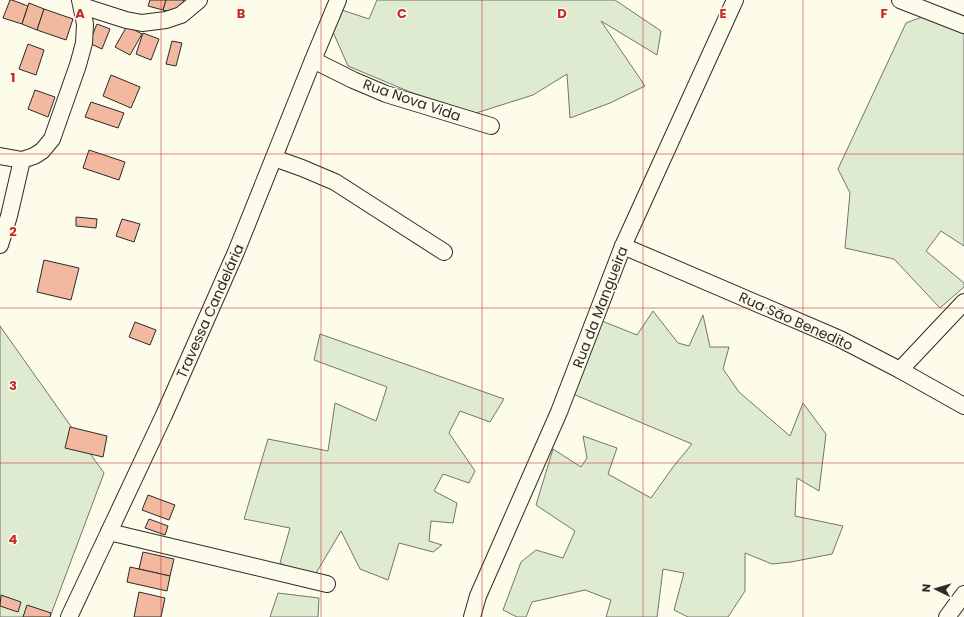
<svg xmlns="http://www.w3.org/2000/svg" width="964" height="617" font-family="Poppins,sans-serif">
<rect width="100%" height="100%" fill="#fdfbea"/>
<g fill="#deebd1" stroke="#74746e">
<polygon points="377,0 615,0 661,31 657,55 601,21 645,86 610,103 570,118 567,74 533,95 476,113 410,92 348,66 333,32 342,10 369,19"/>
<polygon points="922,17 964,33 964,246 941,231 926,251 964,283 964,287 940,308 894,259 845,248 850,193 838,169 906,23"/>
<polygon points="653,311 678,343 689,346 703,315 710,347 729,347 723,369 739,392 790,436 803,403 826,434 819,491 797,478 795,516 843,526 832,554 791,562 772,564 745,553 745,591 728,617 688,617 674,610 684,573 663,569 657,617 606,617 611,600 585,590 532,602 526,617 517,617 503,610 521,562 536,550 563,558 575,531 536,505 553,449 581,467 587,458 583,436 617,448 608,474 651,498 673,467 692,444 573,394 602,321 637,335"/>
<polygon points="0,326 104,473 50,617 0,617"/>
<polygon points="320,334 504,399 490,422 460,411 449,433 475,471 469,483 443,474 434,491 457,503 453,523 431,521 429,541 442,545 433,552 399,543 388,580 360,569 341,531 312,580 280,563 290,528 244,519 268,439 328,451 335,403 376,421 387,387 314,360"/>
<polygon points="278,593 319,598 318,617 270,617"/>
</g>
<g fill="#f2b8a0" stroke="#2b2b2b">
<polygon points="10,0 12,0 28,6 22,24 3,18"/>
<polygon points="150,0 166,0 163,10 148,6"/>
<polygon points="166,0 184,0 180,15 163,10"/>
<polygon points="29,3 44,9 37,30 22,24"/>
<polygon points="44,9 73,19 66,40 37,30"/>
<polygon points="97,24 110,29 102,49 89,43"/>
<polygon points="127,26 142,34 130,55 115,47"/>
<polygon points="143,33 159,39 151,60 136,54"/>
<polygon points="172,41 182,43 176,66 166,64"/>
<polygon points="28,44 44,50 36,75 19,69"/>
<polygon points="111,75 140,87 131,108 103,96"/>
<polygon points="35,90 55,97 48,117 28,109"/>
<polygon points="91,102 124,113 118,128 85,117"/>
<polygon points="89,150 125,162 119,180 83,168"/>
<polygon points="76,217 97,219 96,228 76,226"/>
<polygon points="122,219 140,224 134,242 116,236"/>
<polygon points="44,260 79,268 71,300 37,292"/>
<polygon points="135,322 156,330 150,345 129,337"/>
<polygon points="70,427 107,436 103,457 65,448"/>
<polygon points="148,495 175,505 169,520 142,510"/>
<polygon points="149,519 168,526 165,535 145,528"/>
<polygon points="143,552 174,559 170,576 139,569"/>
<polygon points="130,567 170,576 167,591 127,582"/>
<polygon points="139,592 165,598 161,617 134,617"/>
<polygon points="1,595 21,602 18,612 0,606"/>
<polygon points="27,605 51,613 50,617 23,617"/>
</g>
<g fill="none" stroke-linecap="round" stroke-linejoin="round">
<defs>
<g id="minor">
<polyline points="900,0 964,25"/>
<polyline points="82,6 126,20 142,23 166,20 181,15 199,0"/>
<polyline points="313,60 353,80 386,94 491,126"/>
<polyline points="0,156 22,160 34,156 42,151 52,139 78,65 84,43 85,24 80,0"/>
<polyline points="274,158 302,168 335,182 444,252"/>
<polyline points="0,245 9,216 22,160"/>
<polyline points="623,246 840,339 900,370 964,406"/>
<polyline points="900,370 964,302"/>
<polyline points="109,532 327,584"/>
<polyline points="69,617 109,532 164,415 236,252 313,60 338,0"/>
<polyline points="472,617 478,596 559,412 623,246 735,0"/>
<polyline points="947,617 964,594"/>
</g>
</defs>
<use href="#minor" stroke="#2b2b2b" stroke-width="18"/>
<use href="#minor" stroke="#fdfbea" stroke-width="16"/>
</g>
<path fill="none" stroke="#c62828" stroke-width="1" stroke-opacity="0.55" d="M161,0V617M321,0V617M482,0V617M643,0V617M803,0V617M0,154H964M0,308H964M0,463H964"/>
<g text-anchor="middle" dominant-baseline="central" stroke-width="3" stroke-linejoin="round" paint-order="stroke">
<g font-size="14" fill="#2b2b2b" stroke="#fdfbea">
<text transform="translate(412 100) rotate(19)">Rua Nova Vida</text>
<text transform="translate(600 307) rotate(-69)">Rua da Mangueira</text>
<text transform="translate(210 311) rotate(-66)">Travessa Candelária</text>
<text transform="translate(796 321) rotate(24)">Rua São Benedito</text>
</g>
</g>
<g font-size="13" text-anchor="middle" font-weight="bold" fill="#c62828" stroke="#fdfbea" stroke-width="3" stroke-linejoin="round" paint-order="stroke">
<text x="80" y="18">A</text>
<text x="241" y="18">B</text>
<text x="402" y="18">C</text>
<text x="562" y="18">D</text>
<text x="723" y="18">E</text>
<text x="884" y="18">F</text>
<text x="13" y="82">1</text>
<text x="13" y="236">2</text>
<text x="13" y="390">3</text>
<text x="13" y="544">4</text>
</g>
<g transform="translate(936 589) rotate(275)" stroke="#fdfbea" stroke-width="3" paint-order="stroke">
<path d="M0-3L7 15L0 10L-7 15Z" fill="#2b2b2b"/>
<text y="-6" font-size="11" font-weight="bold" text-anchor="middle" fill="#2b2b2b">N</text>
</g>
</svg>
